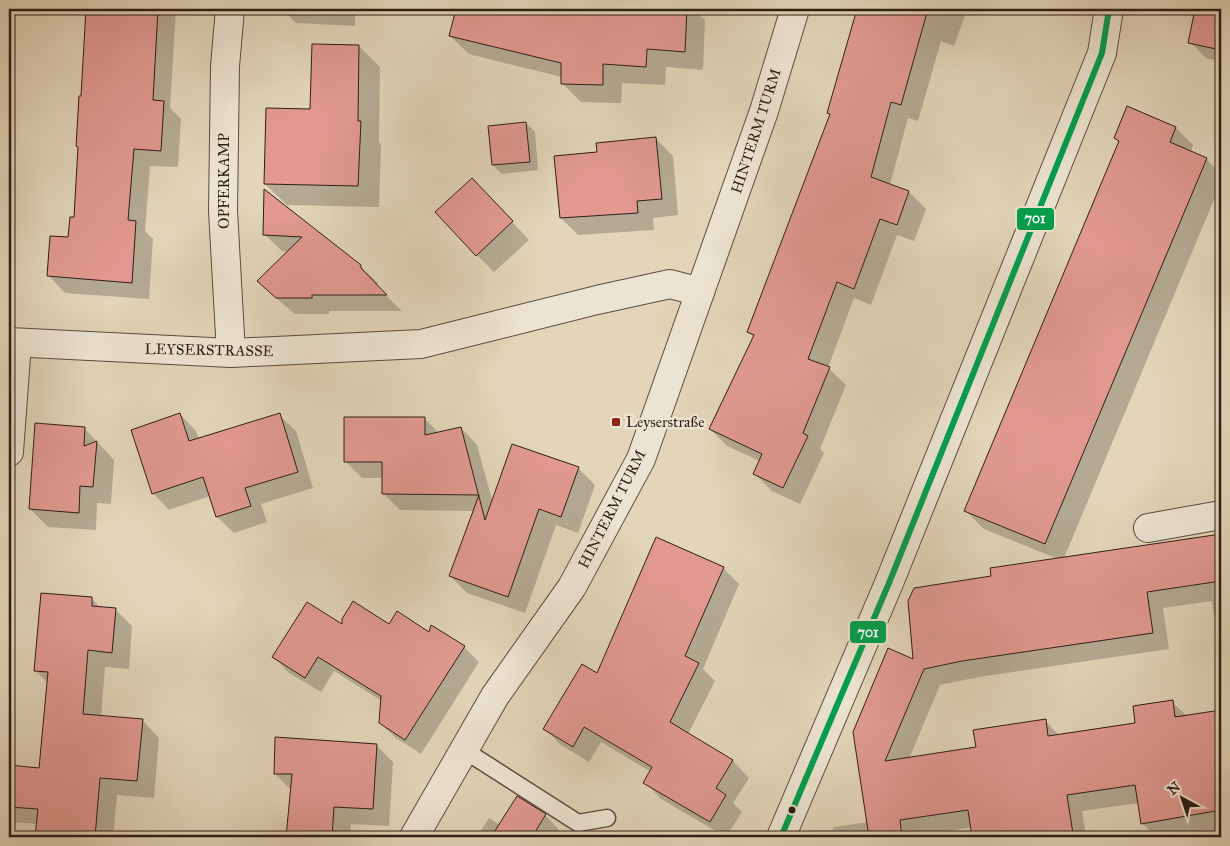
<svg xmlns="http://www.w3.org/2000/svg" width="1230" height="846" font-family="'IM FELL Great Primer',serif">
<rect width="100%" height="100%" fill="#e2d5b9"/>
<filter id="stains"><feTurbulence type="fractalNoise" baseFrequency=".004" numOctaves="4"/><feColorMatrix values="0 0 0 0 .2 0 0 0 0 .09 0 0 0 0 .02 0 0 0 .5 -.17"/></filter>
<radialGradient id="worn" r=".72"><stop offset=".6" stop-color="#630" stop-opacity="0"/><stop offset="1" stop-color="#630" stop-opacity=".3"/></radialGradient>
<g fill="#0003">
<polygon points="88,9 176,9 170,108 181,119 178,167 150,166 145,231 153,239 149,299 65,293 49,276 69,239 75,218 79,148 77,146 82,97"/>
<polygon points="282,9 355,9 355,26 296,23"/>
<polygon points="457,9 694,9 705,20 703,70 666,67 665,85 622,83 621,103 581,102 562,83 562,77 469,54 450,36"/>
<polygon points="859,9 967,9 954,46 941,41 918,121 908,118 890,185 909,192 926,209 914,241 897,235 871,305 854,298 828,368 846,385 820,449 824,453 800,504 772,491 755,474 760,461 727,446 710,429 754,337 749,332 831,115 829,113"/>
<polygon points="1156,9 1221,9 1221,62 1206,58 1190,42 1195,16 1160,12"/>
<polygon points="359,46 380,67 379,142 381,144 379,207 287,205 265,184 312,110"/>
<polygon points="526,123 535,132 538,170 502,174 493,165"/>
<polygon points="1176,128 1193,145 1191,152 1206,159 1221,174 1221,183 1064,558 1221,535 1221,629 1215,623 1212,601 1163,608 1169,649 979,677 940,685 909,759 977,749 1045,721 1060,736 1137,724 1172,702 1188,717 1221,712 1221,830 1174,837 1156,837 1142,823 1139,803 1082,811 1086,837 973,837 972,827 915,837 829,837 834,827 868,822 854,732 914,661 992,577 1058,559 984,529 966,511 1120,143 1115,138"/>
<polygon points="656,139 673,156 678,215 653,218 654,230 578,235 561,218 599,153"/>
<polygon points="265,192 360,266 378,283 377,287 402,311 329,311 329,314 295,314 276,298 259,281 289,252 282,251 264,234"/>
<polygon points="489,197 529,240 494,272 477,255"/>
<polygon points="180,414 196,431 199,440 279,415 296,431 313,488 261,504 267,522 234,533 217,517 210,496 169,510 153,493"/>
<polygon points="424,418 439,433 461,428 477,445 493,503 578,468 595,485 578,533 556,525 525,613 467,593 450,576 474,511 400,510 383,493 383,478 362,478 345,461"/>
<polygon points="85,429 114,460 111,504 97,503 96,530 48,527 30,509"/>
<polygon points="723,568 739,584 703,669 715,681 688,734 733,761 749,778 733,803 742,812 726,837 661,799 645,782 651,772 601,742 589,762 561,745 545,729 597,674"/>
<polygon points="91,598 101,608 115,609 132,626 129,669 105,667 101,717 142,720 159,738 154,798 117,795 113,837 36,837 37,824 9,822 9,767 40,769 48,683 35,670"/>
<polygon points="389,625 464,647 479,662 421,754 396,738 380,723 382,701 334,671 321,692 289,673 274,657 343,626"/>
<polygon points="376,745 393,762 389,826 351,824 350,837 287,837 292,791 275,774"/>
<polygon points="545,815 559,830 555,837 477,837 489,818 500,825"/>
</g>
<g fill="#e19991" stroke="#2f1d15">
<polygon points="86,9 158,9 153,100 164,101 161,151 134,149 128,220 136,221 132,283 47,276 50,236 68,237 70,217 74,217 78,147 76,146 79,96 81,96"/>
<polygon points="456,9 687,9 685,52 647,49 646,67 603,64 603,85 561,84 561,63 449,36"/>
<polygon points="857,9 928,9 901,105 891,102 871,177 909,191 897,225 880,219 854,289 837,282 808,359 830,367 803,433 808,436 783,488 753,474 762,454 709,429 754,335 747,332 830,114 827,113"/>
<polygon points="1195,9 1221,9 1221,50 1188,43"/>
<polygon points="312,44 359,45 358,121 361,121 358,186 264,184 266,108 310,109"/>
<polygon points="1127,106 1176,127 1170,142 1207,158 1045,544 964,511 1119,141 1114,138"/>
<polygon points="526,122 530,162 492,165 488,126"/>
<polygon points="656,137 662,199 637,201 638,213 560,218 554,156 597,152 596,143"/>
<polygon points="472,178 513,221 476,256 435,212"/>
<polygon points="264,189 361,265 361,268 387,295 312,295 312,298 276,298 257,281 302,237 263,235"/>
<polygon points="180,413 189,441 280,413 298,472 245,488 251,506 216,517 203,477 152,494 131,430"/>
<polygon points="344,417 425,417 425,435 461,427 485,520 512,444 579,467 561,517 539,509 508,597 449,576 479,495 382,494 382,462 344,462"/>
<polygon points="35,423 85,427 84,446 97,441 93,487 80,486 79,513 29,509"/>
<polygon points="1221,534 1221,581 1147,592 1153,633 962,661 924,669 885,761 976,747 973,730 1006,725 1046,719 1048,736 1135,723 1133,706 1173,700 1175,717 1221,710 1221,810 1141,824 1135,785 1067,795 1073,834 1048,837 972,837 968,810 900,820 902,837 869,837 853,732 888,648 913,659 908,601 914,588 991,576 990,568"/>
<polygon points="656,537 724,567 685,656 699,663 670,722 733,760 716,788 726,795 710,822 643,783 652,767 584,727 573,747 543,729 582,664 597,673"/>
<polygon points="41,593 92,597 92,606 116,608 112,653 88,650 83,714 143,719 137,781 100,778 95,837 35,837 38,809 9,807 9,765 39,768 48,672 34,671"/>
<polygon points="353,601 389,624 397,611 429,632 431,625 465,646 405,740 379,723 381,696 318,657 305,678 272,657 307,602 342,624 342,619"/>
<polygon points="275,737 377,744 373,809 334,807 332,837 286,837 292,774 274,774"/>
<polygon points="517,796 546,814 532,837 491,837"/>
</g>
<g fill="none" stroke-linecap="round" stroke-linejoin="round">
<defs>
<polyline id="service" points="464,750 578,823 607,818"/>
<g id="minor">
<polyline points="230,9 225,66 223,211 231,353"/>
<polyline points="9,342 231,353 421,344 597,300 670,284 700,292"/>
<polyline points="9,452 17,343"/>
<polyline points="1148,528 1221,515"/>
<polyline points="414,837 495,696 572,587 641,459 764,111 795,9"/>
<polyline points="781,837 889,583 1102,53 1109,9"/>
</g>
</defs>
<use href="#service" stroke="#5c4b3e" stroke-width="19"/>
<use href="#minor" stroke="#5c4b3e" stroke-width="30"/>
<use href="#service" stroke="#ece4d2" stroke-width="16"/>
<use href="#minor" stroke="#ece4d2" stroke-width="28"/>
<defs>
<polyline id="bus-1" points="781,837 889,583 1102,53 1109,9"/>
</defs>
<use href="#bus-1" stroke="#ece4d2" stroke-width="10"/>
<use href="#bus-1" stroke="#029f4e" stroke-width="6"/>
</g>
<rect fill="#8f2418" stroke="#ece4d2" stroke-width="2" x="611" y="417" width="10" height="10" rx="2.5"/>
<circle fill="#2f1d15" stroke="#ece4d2" stroke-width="2" cx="792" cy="810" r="4.5"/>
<g text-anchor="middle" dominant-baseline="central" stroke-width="5" stroke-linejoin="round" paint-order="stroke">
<g font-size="15" fill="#2f1d15" stroke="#ece4d2">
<text transform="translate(756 131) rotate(-72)">HINTERM TURM</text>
<text transform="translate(224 181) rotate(-90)">OPFERKAMP</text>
<text transform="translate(209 350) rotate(1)">LEYSERSTRASSE</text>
<text transform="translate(612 509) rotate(-63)">HINTERM TURM</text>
</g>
<g font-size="15" fill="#2f1d15" stroke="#ece4d2" text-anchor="start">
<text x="626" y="422">Leyserstraße</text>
</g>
</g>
<g stroke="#ece4d2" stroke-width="2">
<rect x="1016" y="207" width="39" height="24" rx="5" fill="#029f4e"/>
<rect x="849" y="620" width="38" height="24" rx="5" fill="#029f4e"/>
</g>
<g font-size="14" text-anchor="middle" font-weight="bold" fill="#fff">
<text x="1035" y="223">701</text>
<text x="868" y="637">701</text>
</g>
<rect width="1230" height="846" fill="none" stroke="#e2d5b9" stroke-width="30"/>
<rect x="10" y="10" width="1210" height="826" fill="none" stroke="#2f1d15" stroke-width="2.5"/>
<rect x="15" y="15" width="1200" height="816" fill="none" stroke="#2f1d15"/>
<g transform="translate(1182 798) rotate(320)" stroke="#ece4d2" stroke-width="4" paint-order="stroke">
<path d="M0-4L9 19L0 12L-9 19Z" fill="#2f1d15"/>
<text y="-8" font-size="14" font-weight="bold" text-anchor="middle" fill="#2f1d15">N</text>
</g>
<rect width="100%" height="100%" filter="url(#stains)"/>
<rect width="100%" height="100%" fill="url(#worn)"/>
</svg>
